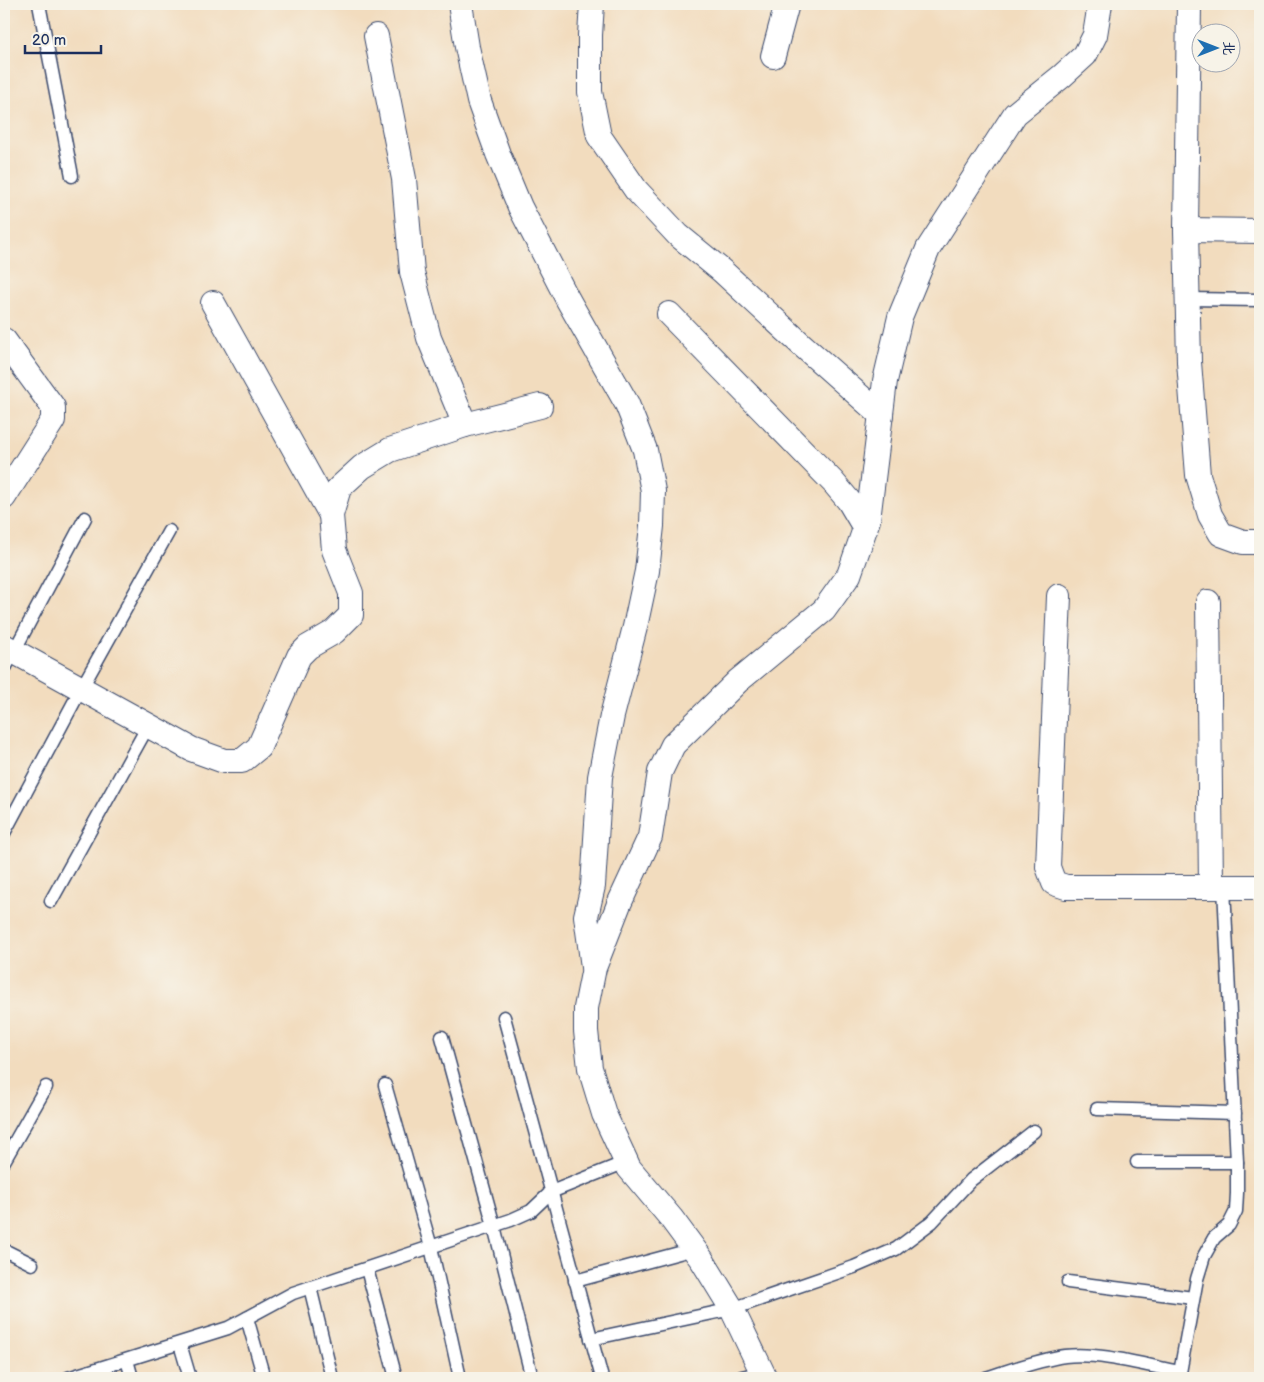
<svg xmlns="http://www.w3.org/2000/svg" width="1264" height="1382" font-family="'Balsamiq Sans','LXGW WenKai TC',sans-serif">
<rect width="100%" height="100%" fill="#f7f3e8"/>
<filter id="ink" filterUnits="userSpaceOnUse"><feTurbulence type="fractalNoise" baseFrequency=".02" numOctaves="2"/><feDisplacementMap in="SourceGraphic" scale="10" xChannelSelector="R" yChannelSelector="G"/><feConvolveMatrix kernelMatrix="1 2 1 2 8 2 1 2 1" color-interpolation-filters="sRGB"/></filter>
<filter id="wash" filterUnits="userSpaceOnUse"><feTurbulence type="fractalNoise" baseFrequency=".0096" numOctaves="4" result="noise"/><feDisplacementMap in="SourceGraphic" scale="20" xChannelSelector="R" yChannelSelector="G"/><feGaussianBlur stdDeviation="1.12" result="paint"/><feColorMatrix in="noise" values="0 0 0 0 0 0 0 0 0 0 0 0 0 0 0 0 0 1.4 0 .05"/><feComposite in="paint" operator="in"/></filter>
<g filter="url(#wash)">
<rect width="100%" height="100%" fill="#f2dcbe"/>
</g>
<g filter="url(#ink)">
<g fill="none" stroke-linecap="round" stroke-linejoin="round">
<defs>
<g id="lane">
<polyline points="39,4 72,176"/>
<polyline points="1188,299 1260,300"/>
<polyline points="4,670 85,518"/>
<polyline points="4,833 81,689 169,531"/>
<polyline points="51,901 148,726"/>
<polyline points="504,1017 602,1378"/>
<polyline points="442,1037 494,1226 532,1378"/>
<polyline points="385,1085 431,1247 460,1378"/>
<polyline points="1097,1109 1235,1113"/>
<polyline points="4,1161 46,1087"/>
<polyline points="1137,1162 1237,1162"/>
<polyline points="4,1250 32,1264"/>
<polyline points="367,1269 396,1378"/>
<polyline points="575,1281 694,1249"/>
<polyline points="1068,1282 1193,1298"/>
<polyline points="310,1287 332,1378"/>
<polyline points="247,1318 264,1378"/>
<polyline points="591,1339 732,1309 854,1267 896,1249 932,1222 971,1180 1034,1131"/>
<polyline points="180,1344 190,1378"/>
<polyline points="127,1360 132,1378"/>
<polyline points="68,1378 228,1328 293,1293 511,1220 531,1211 551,1192 626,1162"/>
<polyline points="738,1378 762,1372"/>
<path d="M986,1378C1011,1370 1038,1360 1065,1356C1100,1352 1144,1365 1180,1372"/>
<polyline points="1179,1378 1197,1279 1204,1256 1214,1238 1229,1225 1236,1211 1237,1193 1237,1162 1224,887"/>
</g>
<g id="street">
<polyline points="460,4 467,47 479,101 498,154 520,207 568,300 627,404 645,450 653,491 652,526 647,571 635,627 612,716 600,777 593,886 586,916 593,967"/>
<polyline points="592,4 590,35 590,92 599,136 636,190 678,235 722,271 802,345 881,415"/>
<polyline points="1189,4 1186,230 1189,362 1198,475 1210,515 1221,534 1243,542 1260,542"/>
<polyline points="376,36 404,179 412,272 429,338 465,425"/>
<polyline points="773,56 787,4"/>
<polyline points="1186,230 1260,231"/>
<polyline points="213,303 331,515"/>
<polyline points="669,314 833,482 849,501 865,528"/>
<polyline points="4,340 53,407 53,420 4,497"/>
<polyline points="1059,596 1048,867 1054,883 1066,887 1260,887"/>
<polyline points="1208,602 1211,887"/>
<polyline points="4,646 191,749 224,761 242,761 259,747 299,656 308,647 334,632 351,615 351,593 334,550 331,515 339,488 362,467 390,450 465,425 540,406"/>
<polyline points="765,1378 732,1309 702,1260 671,1218 629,1168 604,1114 590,1068 586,1031 586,1008 594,968 619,904 650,837 660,772 673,745 738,681 824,610 849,575 868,520 885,381 900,317 928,249 1015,114 1062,76 1085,55 1095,35 1100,4"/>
</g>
</defs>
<use href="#lane" stroke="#3b496c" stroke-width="15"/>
<use href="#street" stroke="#3b496c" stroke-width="26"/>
<use href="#lane" stroke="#fff" stroke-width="12"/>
<use href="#street" stroke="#fff" stroke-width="24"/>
</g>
</g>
<rect width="1264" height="1382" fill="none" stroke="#f7f3e8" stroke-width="20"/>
<g transform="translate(1216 48) rotate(90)"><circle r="24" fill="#f7f3e8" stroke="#9fa5b1"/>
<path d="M0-4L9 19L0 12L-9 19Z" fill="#1f6fb2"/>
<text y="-8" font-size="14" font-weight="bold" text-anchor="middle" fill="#1b2f5e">北</text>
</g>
<path d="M25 45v8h76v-8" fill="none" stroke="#1b2f5e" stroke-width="2.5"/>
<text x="32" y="45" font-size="15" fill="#1b2f5e" stroke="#f7f3e8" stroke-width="4" paint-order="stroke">20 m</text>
</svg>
